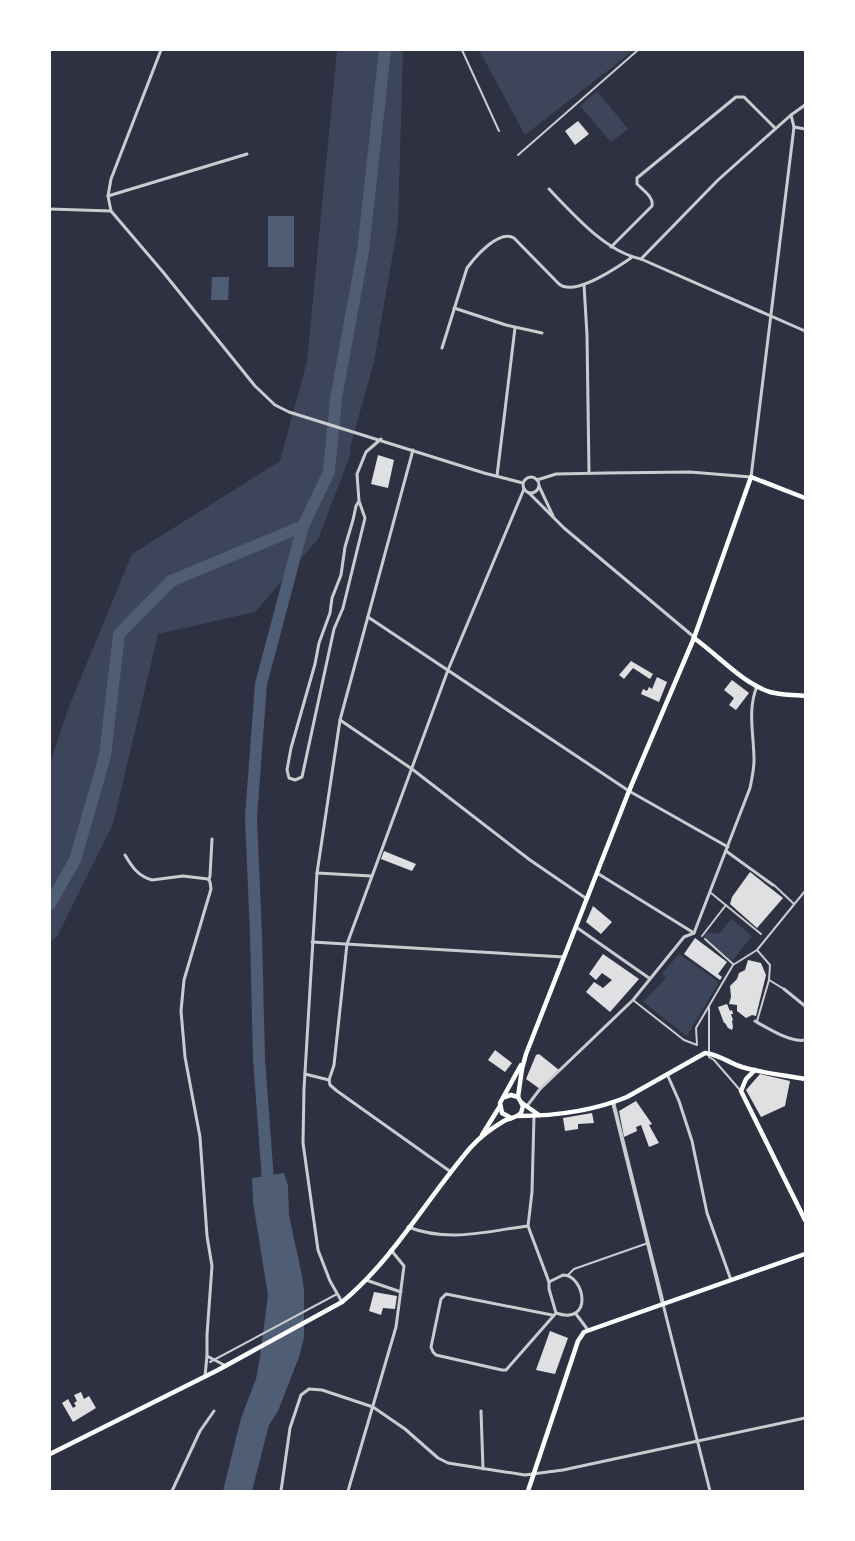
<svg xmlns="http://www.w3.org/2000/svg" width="855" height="1541" font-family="'Public Sans',sans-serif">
<rect width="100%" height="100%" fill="#2d3142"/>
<g fill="#3c4559">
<polygon points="337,50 403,50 398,224 374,362 351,444 350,456 318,539 255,612 158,634 113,824 58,935 50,943 50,763 70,704 132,554 280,461 307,361"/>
<polygon points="479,50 634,50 525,135"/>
<polygon points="597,91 628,129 611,142 580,106"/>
<polygon points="731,919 752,936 732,961 704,937 708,932 719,934"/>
<polygon points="679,954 719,982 687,1036 643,1002 666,978 662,974"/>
</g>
<g fill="#4f5d75">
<rect x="268" y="216" width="26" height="51"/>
<polygon points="212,277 229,277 228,300 211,300"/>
<polygon points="284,1173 288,1186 289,1215 302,1276 304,1291 304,1338 299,1357 278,1411 269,1425 252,1491 223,1491 241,1418 256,1379 260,1357 268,1295 253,1202 252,1178"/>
</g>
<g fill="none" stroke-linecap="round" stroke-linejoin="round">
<g stroke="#4f5d75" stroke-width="12">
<polyline points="50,904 75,860 105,756 119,634 171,581 303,526"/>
<polyline points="269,1194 259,1059 256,935 251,817 261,684 303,526 329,472 336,398 363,251 385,50"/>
</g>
</g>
<g fill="#e0e0e3">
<polygon points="578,121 589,134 575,145 565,131"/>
<polygon points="378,455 394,460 388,488 371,484"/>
<polygon points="631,661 653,674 650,679 633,668 624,679 619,675"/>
<polygon points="657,677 667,682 659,702 641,694 643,689 647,691 649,687 652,689"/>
<polygon points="732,680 749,693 736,710 729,705 734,698 724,690"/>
<polygon points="384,851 416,864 412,871 381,859"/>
<polygon points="750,872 783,898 757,928 730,904 732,897"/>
<polygon points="593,906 612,922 601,934 586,922"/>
<polygon points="695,938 727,962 718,974 722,977 720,980 684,954"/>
<polygon points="603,954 639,979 610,1012 586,992 594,982 603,988 612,980 602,973 596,980 589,974"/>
<polygon points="748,960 761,963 766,975 756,1016 752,1015 746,1018 737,1011 737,1005 729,1004 731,997 730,986 737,979 739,973 745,970"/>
<polygon points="727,1004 730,1011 732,1010 733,1014 731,1014 733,1020 732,1021 733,1027 732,1030 728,1028 725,1023 724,1023 718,1007"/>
<polygon points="495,1050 512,1063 505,1072 488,1060"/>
<polygon points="539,1054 559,1070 540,1089 526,1079 536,1055"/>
<polygon points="760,1074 790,1081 785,1106 761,1117 746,1090"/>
<polygon points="636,1101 652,1124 649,1125 659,1143 649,1147 641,1125 636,1127 637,1131 624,1137 619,1111"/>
<polygon points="592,1113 594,1123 578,1124 578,1129 565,1131 563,1118"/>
<polygon points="374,1292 397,1296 395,1309 383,1308 381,1315 369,1311"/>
<polygon points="550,1331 568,1338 555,1374 536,1370"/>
<polygon points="81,1392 84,1399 89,1396 96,1408 73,1422 62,1403 68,1399 73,1408 76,1406 74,1403 77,1401 74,1395"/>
</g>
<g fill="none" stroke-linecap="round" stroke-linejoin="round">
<g stroke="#caccd0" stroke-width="2">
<polyline points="462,50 499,131"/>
<polyline points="518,155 638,50"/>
<polyline points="774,885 794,904"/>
<polyline points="711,893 761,934"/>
<polyline points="702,936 726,905"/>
<polyline points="705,939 733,964"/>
<polyline points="757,950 770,965 769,980 784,989"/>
<polyline points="633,1000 684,1040 697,1045 696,1028 733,965 757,950 805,891"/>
<polyline points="709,1007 709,1057 714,1060 740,1090"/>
<polyline points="757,1021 769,980"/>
<polyline points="568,1275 574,1269 648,1243"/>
<polyline points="210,1362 337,1294"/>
</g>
<g stroke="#caccd0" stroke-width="3">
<polyline points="161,50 111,179 108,196 111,211 163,272 255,386 275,405 289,412 484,473 523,483"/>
<polyline points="794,127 805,129"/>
<path d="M549,189C573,214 606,252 641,259L805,331"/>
<polyline points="108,196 247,154"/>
<polyline points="50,209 111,211"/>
<path d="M611,247L652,206C654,197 643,190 637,184V178L736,97H744L775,128"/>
<polyline points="641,259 718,180 791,115"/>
<polyline points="584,285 587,335 589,473"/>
<polyline points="454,308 506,325 542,333"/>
<path d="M442,348L467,268C475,257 499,229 514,238L559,284C575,297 617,267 631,258"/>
<polyline points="497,476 515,328"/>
<circle cx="531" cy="485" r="8"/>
<polyline points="537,480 556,474 606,473 690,472 751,477 794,127 791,115 805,105"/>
<polyline points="539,486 553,516"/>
<polyline points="529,493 564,528 694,637"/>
<polyline points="359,501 356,506 353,520 345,547 341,575 332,598 330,613 319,643 315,664 291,748 287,770 289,778 295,780 302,777 334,629 343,608 365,518 359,501 357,474 366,452 381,439"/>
<polyline points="368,617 629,791 728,847"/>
<polyline points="340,720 412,769 530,860 587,899"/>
<polyline points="726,851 773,885"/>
<path d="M125,855C132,867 138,876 152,880L183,876L208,879L210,882L211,889L184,980L181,1011L185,1057L200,1137L207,1236L212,1266L207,1335V1356L205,1376"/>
<polyline points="317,873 371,876"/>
<polyline points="597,873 694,933"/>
<polyline points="209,880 210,876 212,839"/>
<polyline points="576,927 649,978"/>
<polyline points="312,942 564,957"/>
<polyline points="784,989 805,1006"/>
<path d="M755,1021C767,1028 791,1043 805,1040"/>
<polyline points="305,1074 329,1080"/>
<polyline points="667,1074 679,1101 692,1141 707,1213 731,1280"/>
<polyline points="329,1080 334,1065 347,944 448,670 524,489"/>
<polyline points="329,1080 330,1085 337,1091 451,1172"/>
<path d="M527,1106L540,1089L633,1000L684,937L694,933L750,788C752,778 754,770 754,760C754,734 747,711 757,686"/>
<polyline points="534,1116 532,1192 528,1226 549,1282"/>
<path d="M408,1227C450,1243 486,1231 528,1226"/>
<path d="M563,1275C585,1275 594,1326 556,1313L549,1289V1282Z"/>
<polyline points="366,1280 401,1292"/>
<polyline points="342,1302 330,1281 318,1250 303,1143 304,1089 317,873 340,720 413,450"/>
<polyline points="663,1304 710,1491"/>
<polyline points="576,1314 588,1330"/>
<polyline points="552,1315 446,1294 441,1299 431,1347 433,1352 436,1355 502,1370 506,1370 556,1313"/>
<polyline points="207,1356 226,1366"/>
<polyline points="481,1411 483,1469"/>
<polyline points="172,1491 200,1431 214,1411"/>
<polyline points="281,1491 290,1428 301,1395 309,1389 322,1390 373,1407 405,1429 438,1458 448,1463 525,1475 563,1470 805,1418"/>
<polyline points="348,1491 396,1327 404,1266 391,1250"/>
</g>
<polyline stroke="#caccd0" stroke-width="4" points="613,1102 663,1304"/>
<g stroke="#fff" stroke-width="4.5">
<polyline points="755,1070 746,1079 741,1091 805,1220"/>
<polyline points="528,1491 578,1341 584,1332 805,1254"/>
</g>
<g stroke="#fff" stroke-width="4.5">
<path d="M694,638C718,655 742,683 770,692C781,695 794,695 805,696"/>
<polyline points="518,1097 522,1069 526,1054 629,791 694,638 751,477 805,498"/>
<polyline points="522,1103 539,1115"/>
<path d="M518,1116C554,1116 593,1111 627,1097L705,1053C718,1054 729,1063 742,1067C762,1073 784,1075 805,1079"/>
<polyline points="511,1118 502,1113 500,1103 521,1065"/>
<polyline points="482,1135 500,1106"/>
<path d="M50,1454L218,1370L342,1302C393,1260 428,1197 471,1147C480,1137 492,1128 504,1121C510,1118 516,1118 521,1113L523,1106L518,1097L511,1095L505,1097"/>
</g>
</g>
<rect width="855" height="1541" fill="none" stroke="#ffffff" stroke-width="102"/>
</svg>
